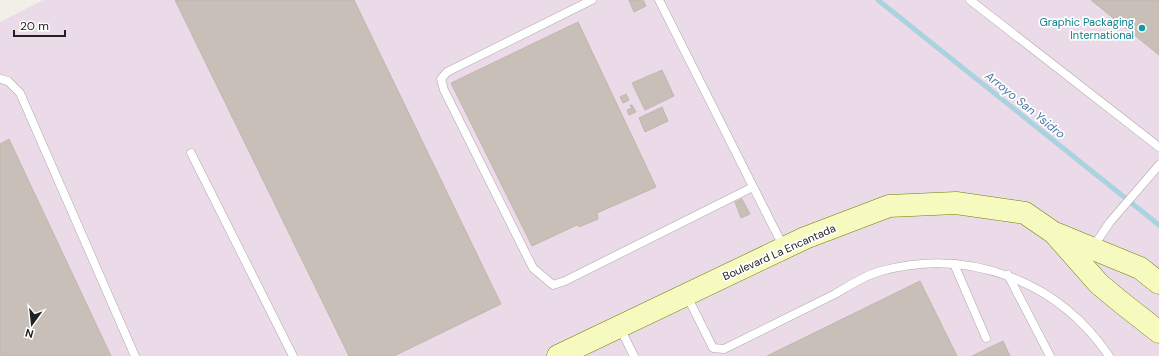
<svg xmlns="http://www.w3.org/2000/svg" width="1159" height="356" font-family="'DM Sans',sans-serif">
<rect width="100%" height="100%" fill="#f2efe9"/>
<polygon fill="#ebdbe8" points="43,0 1159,0 1159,356 0,356 0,22"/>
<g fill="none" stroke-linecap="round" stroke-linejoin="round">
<polyline stroke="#aad3df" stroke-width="5" points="878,0 1159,225"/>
</g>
<g fill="#c7bfb8" stroke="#c4b6ab">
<polygon points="175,0 354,0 501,304 394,356 349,356"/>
<polygon points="629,0 643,0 646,6 634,12"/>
<polygon points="1091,0 1159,0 1159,55"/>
<polygon points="578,22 656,187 597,213 598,219 579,227 577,225 532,246 451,83"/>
<polygon points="662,70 674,96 645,110 632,83"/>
<polygon points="626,94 629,100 623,103 620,97"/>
<polygon points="630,105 632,105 636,112 629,115 627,110 632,108"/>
<polygon points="662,107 668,121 645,132 639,118"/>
<polygon points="9,139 111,356 0,356 0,144"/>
<polygon points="742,199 750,214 741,218 735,202"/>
<polygon points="920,281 957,356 767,356"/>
<polygon points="1003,341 1010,356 972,356"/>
</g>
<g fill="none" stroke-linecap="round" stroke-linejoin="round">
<defs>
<g id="service">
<polyline points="592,0 447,72 441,79 444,90 533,268 553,285 565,281 753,187"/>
<polyline points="659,0 784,248"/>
<polyline points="970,0 1159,147"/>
<polyline points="0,79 8,81 20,93 135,356"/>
<polyline points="191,153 293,356"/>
<polyline points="1093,247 1110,222 1159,165"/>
<polyline points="954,264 986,338"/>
<polyline points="1008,275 1050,356"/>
<path d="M687,296L713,348L724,349C761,331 798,312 835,294C849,286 865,275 881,271C969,247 1058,281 1109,356"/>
<polyline points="620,328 634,356"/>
</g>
<g id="secondary">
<polyline points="1057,234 1140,268 1159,283"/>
<polyline points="558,356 805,238 889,206 956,203 1025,213 1054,233 1099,284 1122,303 1159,332"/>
</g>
</defs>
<use href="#service" stroke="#a9a9a9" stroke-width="9"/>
<use href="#secondary" stroke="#707d05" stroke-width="23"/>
<use href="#service" stroke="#fff" stroke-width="8"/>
<use href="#secondary" stroke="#f7fabf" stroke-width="22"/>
</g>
<circle fill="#0f9aa8" stroke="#fff" stroke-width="1.5" cx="1142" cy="28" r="4"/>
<g text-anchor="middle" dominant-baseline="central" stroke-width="3.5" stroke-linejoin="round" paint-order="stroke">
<g font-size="11" fill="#0d838f" stroke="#fff" text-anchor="end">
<text x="1134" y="22">Graphic Packaging<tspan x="1134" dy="13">International</tspan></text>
</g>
<g font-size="11" fill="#222" stroke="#fff">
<text transform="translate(779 252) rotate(-24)">Boulevard La Encantada</text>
</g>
<g font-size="12" font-style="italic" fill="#4a7aab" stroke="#fff">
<text transform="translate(1025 105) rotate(39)">Arroyo San Ysidro</text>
</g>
</g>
<g transform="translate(32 324) rotate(195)" stroke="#ffffff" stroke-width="3" paint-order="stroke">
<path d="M0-3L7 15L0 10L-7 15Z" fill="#222222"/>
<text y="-6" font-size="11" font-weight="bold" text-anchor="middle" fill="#222222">N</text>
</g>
<path d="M14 30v6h51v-6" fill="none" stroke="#222222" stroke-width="2"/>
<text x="20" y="30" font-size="12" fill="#222222" stroke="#ffffff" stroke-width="3" paint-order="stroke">20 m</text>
</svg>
